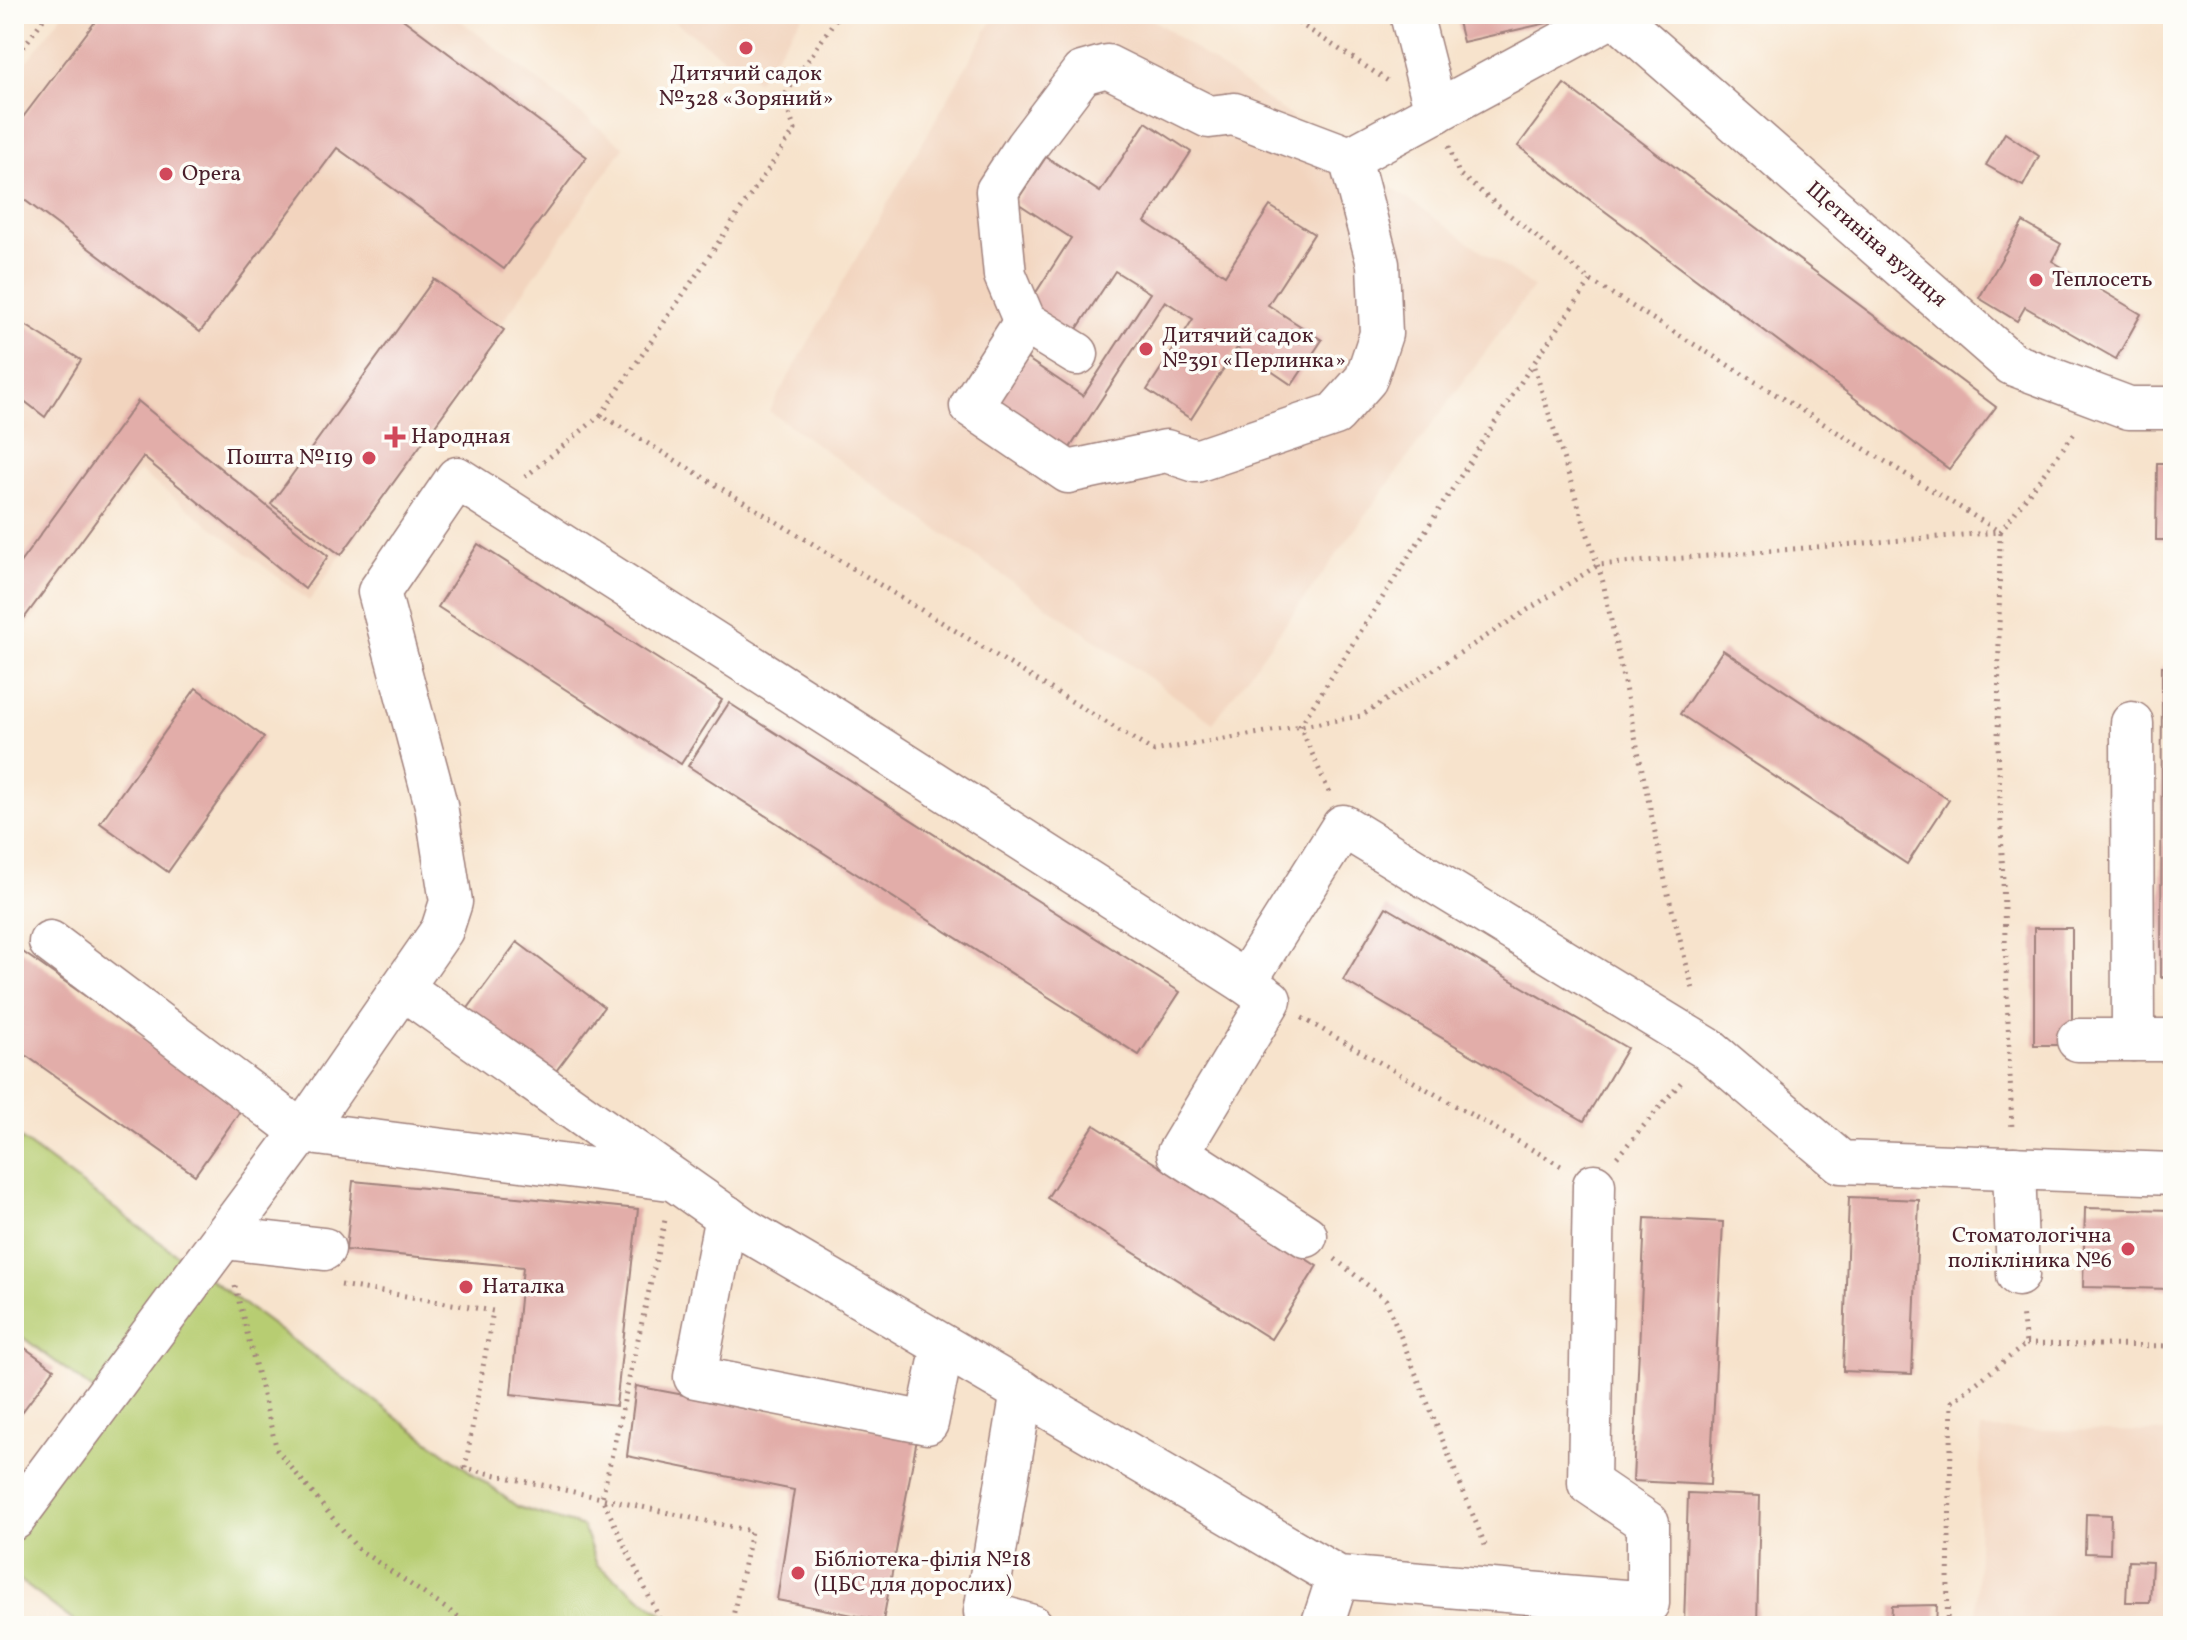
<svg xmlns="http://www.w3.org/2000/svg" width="2187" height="1640" font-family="Vollkorn,serif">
<rect width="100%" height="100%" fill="#fdfcf7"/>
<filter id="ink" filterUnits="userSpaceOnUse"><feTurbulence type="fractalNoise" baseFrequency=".0125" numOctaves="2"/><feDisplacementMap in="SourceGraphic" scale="16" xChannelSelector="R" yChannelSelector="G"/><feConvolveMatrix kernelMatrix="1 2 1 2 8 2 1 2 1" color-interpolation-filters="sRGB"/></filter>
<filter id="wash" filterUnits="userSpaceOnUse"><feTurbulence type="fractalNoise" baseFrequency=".006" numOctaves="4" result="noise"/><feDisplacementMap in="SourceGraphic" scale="32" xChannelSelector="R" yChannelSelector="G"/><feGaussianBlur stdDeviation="1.8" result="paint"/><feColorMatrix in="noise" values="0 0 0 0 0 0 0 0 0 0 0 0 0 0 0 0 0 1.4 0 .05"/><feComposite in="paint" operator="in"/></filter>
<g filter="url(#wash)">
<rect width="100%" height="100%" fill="#f7e3cc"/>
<g fill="#f2d4be">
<polygon points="63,14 452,14 624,147 309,601 139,471 14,645 14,78"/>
<polygon points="664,14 804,14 757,82"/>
<polygon points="996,14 1145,14 1533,287 1213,723 769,411"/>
<polygon points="1981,1429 2173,1432 2173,1626 1976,1626"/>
</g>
<polygon fill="#b7cd72" stroke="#80764e" stroke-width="2" points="14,1134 518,1507 583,1527 597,1565 679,1626 80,1626 14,1576 14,1535 107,1400 14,1331"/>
<g id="blocks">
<g fill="#e2ada9">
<polygon points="101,14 396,14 587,157 504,269 337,148 200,332 14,192 14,129"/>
<polygon points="1456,14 1555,14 1556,21 1463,42"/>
<polygon points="1564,84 1996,407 1949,469 1518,146"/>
<polygon points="1146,122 1191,152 1145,222 1225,275 1270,206 1314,234 1268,305 1322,340 1292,385 1237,348 1191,419 1147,390 1193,319 1165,301 1064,457 983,405 1017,352 1083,396 1150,293 1115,271 1071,338 1026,308 1071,238 1016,202 1046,157 1100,192"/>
<polygon points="2005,133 2039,156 2023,186 1986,165"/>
<polygon points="2023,222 2061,244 2052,261 2141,314 2116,359 2025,307 2017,321 1979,298"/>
<polygon points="434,279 504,330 341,555 271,504"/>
<polygon points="14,318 81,360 45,417 14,393"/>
<polygon points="138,401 328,556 305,589 143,457 14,632 14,571"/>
<polygon points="2157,463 2173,463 2173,540 2156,540"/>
<polygon points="478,544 722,700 681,764 438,607"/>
<polygon points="1723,650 1949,800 1907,864 1680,714"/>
<polygon points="2162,666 2173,666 2173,977 2161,977"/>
<polygon points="196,688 264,737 168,872 100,823"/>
<polygon points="729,703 1180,992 1139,1055 688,766"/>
<polygon points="1386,907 1627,1048 1584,1121 1343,980"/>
<rect x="2034" y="928" width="38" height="117"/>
<polygon points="517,942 604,1007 550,1079 463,1015"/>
<polygon points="20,950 243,1107 195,1175 14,1047 14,958"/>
<polygon points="1094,1125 1317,1266 1271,1339 1047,1198"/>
<polygon points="353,1181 638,1209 616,1406 511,1394 523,1267 346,1250"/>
<polygon points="1849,1197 1919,1200 1912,1374 1843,1371"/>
<polygon points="2085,1208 2173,1210 2173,1289 2083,1287"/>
<polygon points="1645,1218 1723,1222 1710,1485 1633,1481"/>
<polygon points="14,1340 54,1369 14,1423"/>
<polygon points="636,1386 917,1439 883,1621 777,1600 794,1490 627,1456"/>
<polygon points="1688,1493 1760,1496 1757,1626 1684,1626"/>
<polygon points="2086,1514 2111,1515 2110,1554 2085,1553"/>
<polygon points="2128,1561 2152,1562 2150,1602 2126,1602"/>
<polygon points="1937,1605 1936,1626 1891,1626 1892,1606"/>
</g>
</g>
</g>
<g filter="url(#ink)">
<use href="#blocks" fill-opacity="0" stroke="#a0817c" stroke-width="2"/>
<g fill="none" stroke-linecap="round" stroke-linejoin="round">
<defs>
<g id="minor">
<polyline points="1411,14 1436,112"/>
<polyline points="1613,14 2012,364 2129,408 2173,408"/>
<polyline points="1025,322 971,406 1068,472 1166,451 1196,461 1335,414 1366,379 1381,334 1378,264 1350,158"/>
<polyline points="1077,354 1025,322 1005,275 997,191 1026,147 1082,73 1107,66 1209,117 1234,114 1350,158 1614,15"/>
<polyline points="2132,723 2133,1040"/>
<polyline points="50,942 302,1132 670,1179"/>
<polyline points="1245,982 1270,1000 1178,1153 1306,1236"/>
<polyline points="402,988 744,1229 1338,1577 1648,1603 1648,1523 1589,1483 1594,1185"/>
<polyline points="2078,1040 2173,1040"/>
<polyline points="2014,1168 2018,1275"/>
<polyline points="726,1216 695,1377 927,1423 943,1346"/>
<polyline points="224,1238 324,1249"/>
<polyline points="1022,1391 985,1612 1032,1626"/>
<polyline points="14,1519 302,1132 442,930 451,902 436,805 379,592 457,478 1245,982 1343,826 1708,1049 1841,1162 2173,1174"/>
<polyline points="1322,1626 1338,1577"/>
</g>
</defs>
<use href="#minor" stroke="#a0817c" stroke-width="45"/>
<g stroke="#a0817c" stroke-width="5" stroke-dasharray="2 6" stroke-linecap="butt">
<polyline points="1285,14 1388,81"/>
<polyline points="14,60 47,14"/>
<polyline points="1449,146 1459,174 1591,281 1533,364 1603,582 1667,890 1694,993"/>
<polyline points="1591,281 2000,532 1998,743 2012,1131"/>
<polyline points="601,415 795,130 783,98 839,14"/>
<polyline points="525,477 601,415 1153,751 1361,716 1598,565 2000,532 2076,431"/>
<polyline points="1329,792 1300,726 1532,365"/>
<polyline points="1302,1018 1561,1166"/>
<polyline points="1617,1157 1683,1080"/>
<polyline points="1335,1259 1386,1300 1487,1550"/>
<polyline points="341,1285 493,1311 465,1468 751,1531 731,1626"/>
<polyline points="235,1286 277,1450 358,1549 472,1626"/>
<polyline points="2026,1344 2173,1346"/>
<polyline points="663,1626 602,1498 665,1220"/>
<polyline points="1947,1626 1952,1402 2026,1344 2022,1312"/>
</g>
<use href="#minor" stroke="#fff" stroke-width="42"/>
</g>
</g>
<g fill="#d1495b" stroke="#fdfcf7" stroke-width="3">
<circle cx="746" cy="48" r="8"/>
<circle cx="166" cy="174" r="8"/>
<circle cx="2036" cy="280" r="8"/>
<circle cx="1146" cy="349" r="8"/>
<path d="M391 425h8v8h8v8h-8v8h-8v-8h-8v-8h8z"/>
<circle cx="369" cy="458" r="8"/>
<circle cx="2128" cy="1249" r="8"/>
<circle cx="466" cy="1287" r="8"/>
<circle cx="798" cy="1573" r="8"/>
</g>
<g text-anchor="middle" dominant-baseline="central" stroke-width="7" stroke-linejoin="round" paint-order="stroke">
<g font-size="22" fill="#4a1f2b" stroke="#fdfcf7" text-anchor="start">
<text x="746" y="74" text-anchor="middle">Дитячий садок<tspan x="746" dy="25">№328 «Зоряний»</tspan></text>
<text x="182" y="174">Opera</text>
<text x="2052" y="280">Теплосеть</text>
<text x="1162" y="336">Дитячий садок<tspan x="1162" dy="25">№391 «Перлинка»</tspan></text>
<text x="411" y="437">Народная</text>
<text x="353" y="458" text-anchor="end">Пошта №119</text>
<text x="2112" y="1236" text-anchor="end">Стоматологічна<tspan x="2112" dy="25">полікліника №6</tspan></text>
<text x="482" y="1287">Наталка</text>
<text x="814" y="1560">Бібліотека-філія №18<tspan x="814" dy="25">(ЦБС для дорослих)</tspan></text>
</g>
<g font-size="22" fill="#4a1f2b" stroke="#fdfcf7">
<text transform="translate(1876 245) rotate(41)">Щетиніна вулиця</text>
</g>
</g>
<rect width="2187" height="1640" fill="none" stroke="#fdfcf7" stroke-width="48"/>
</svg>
